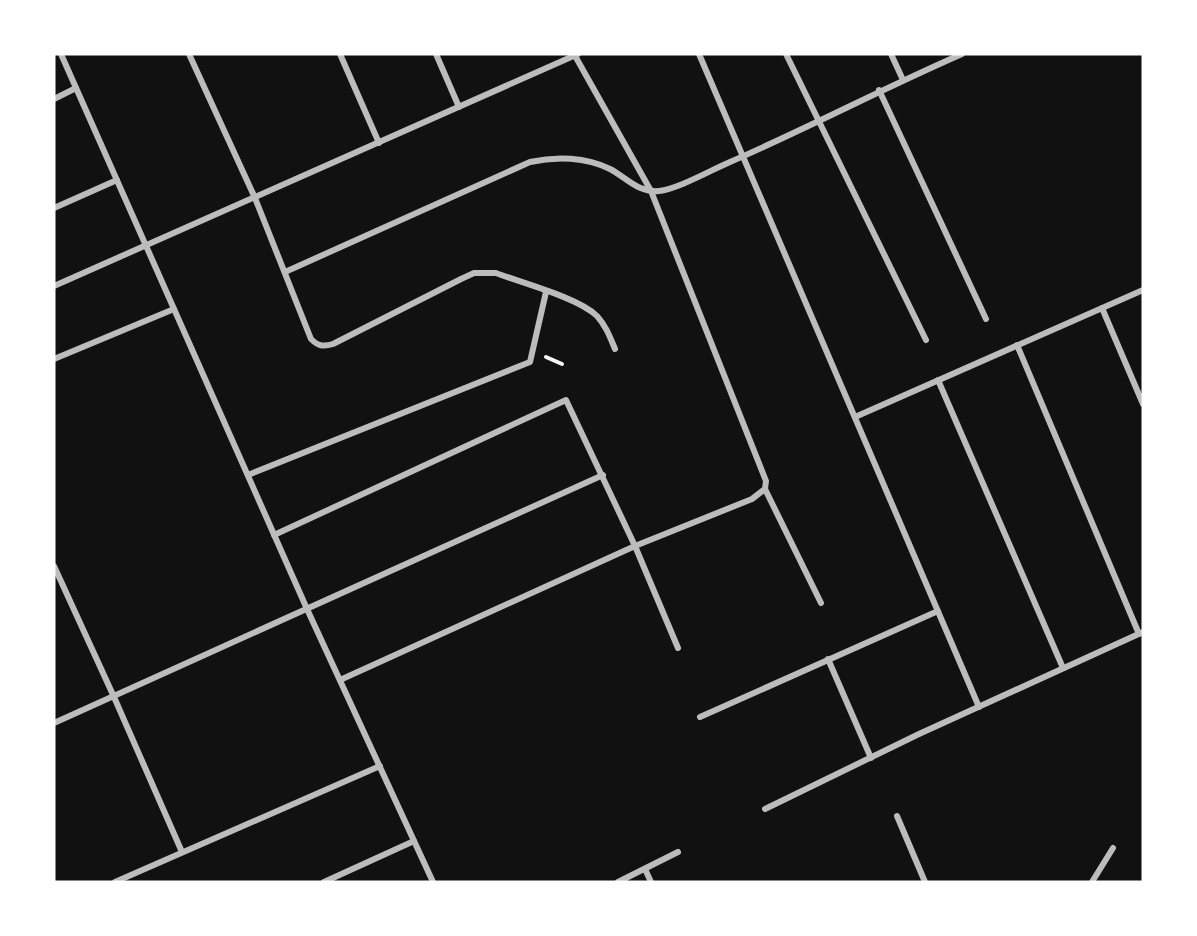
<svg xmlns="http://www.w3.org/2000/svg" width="1197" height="936" font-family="'Source Sans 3',sans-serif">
<rect width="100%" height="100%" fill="#111"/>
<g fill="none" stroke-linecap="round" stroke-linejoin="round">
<polyline stroke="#f5f5f5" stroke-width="4" points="546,357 562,364"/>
<g stroke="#bcbcbc" stroke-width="6">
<polyline points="61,54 307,609 433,882"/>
<path d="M189,54L255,198L311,339C318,346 323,347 333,344L461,279L474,273H496C522,283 579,298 597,316C606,326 610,337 615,349"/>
<polyline points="340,54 379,143"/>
<polyline points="436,54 459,107"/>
<polyline points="699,54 979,707"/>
<polyline points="786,54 926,340"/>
<polyline points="891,54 903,80"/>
<polyline points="879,90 986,319"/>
<polyline points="54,99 76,88"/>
<polyline points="54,208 117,180"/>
<path d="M285,272L530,162C556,156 586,157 610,169C627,178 638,193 659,191C678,189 711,170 730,162C808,128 884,88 962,54"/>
<polyline points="54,286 578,54"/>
<polyline points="1102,308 1143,404"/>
<polyline points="1017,345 1139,634"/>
<polyline points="54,359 174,309"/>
<polyline points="938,380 1063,668"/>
<polyline points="855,417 1143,290"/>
<polyline points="248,475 530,362 546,292"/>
<polyline points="765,489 821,603"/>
<polyline points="274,535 566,400 635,546 678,648"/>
<polyline points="54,566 114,697 182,852"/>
<polyline points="828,659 871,758"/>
<polyline points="340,680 635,546 752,499 765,489 766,481 651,191 574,54"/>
<polyline points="700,717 938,611"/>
<polyline points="54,723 603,475"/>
<polyline points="765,809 919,734 1143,632"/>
<polyline points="897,816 925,882"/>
<polyline points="645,869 651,882"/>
<polyline points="115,882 380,766"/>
<polyline points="324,882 414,841"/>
<polyline points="618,882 678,852"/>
<polyline points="1092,882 1113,848"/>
</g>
</g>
<rect width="1197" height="936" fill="none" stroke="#ffffff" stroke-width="111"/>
</svg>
